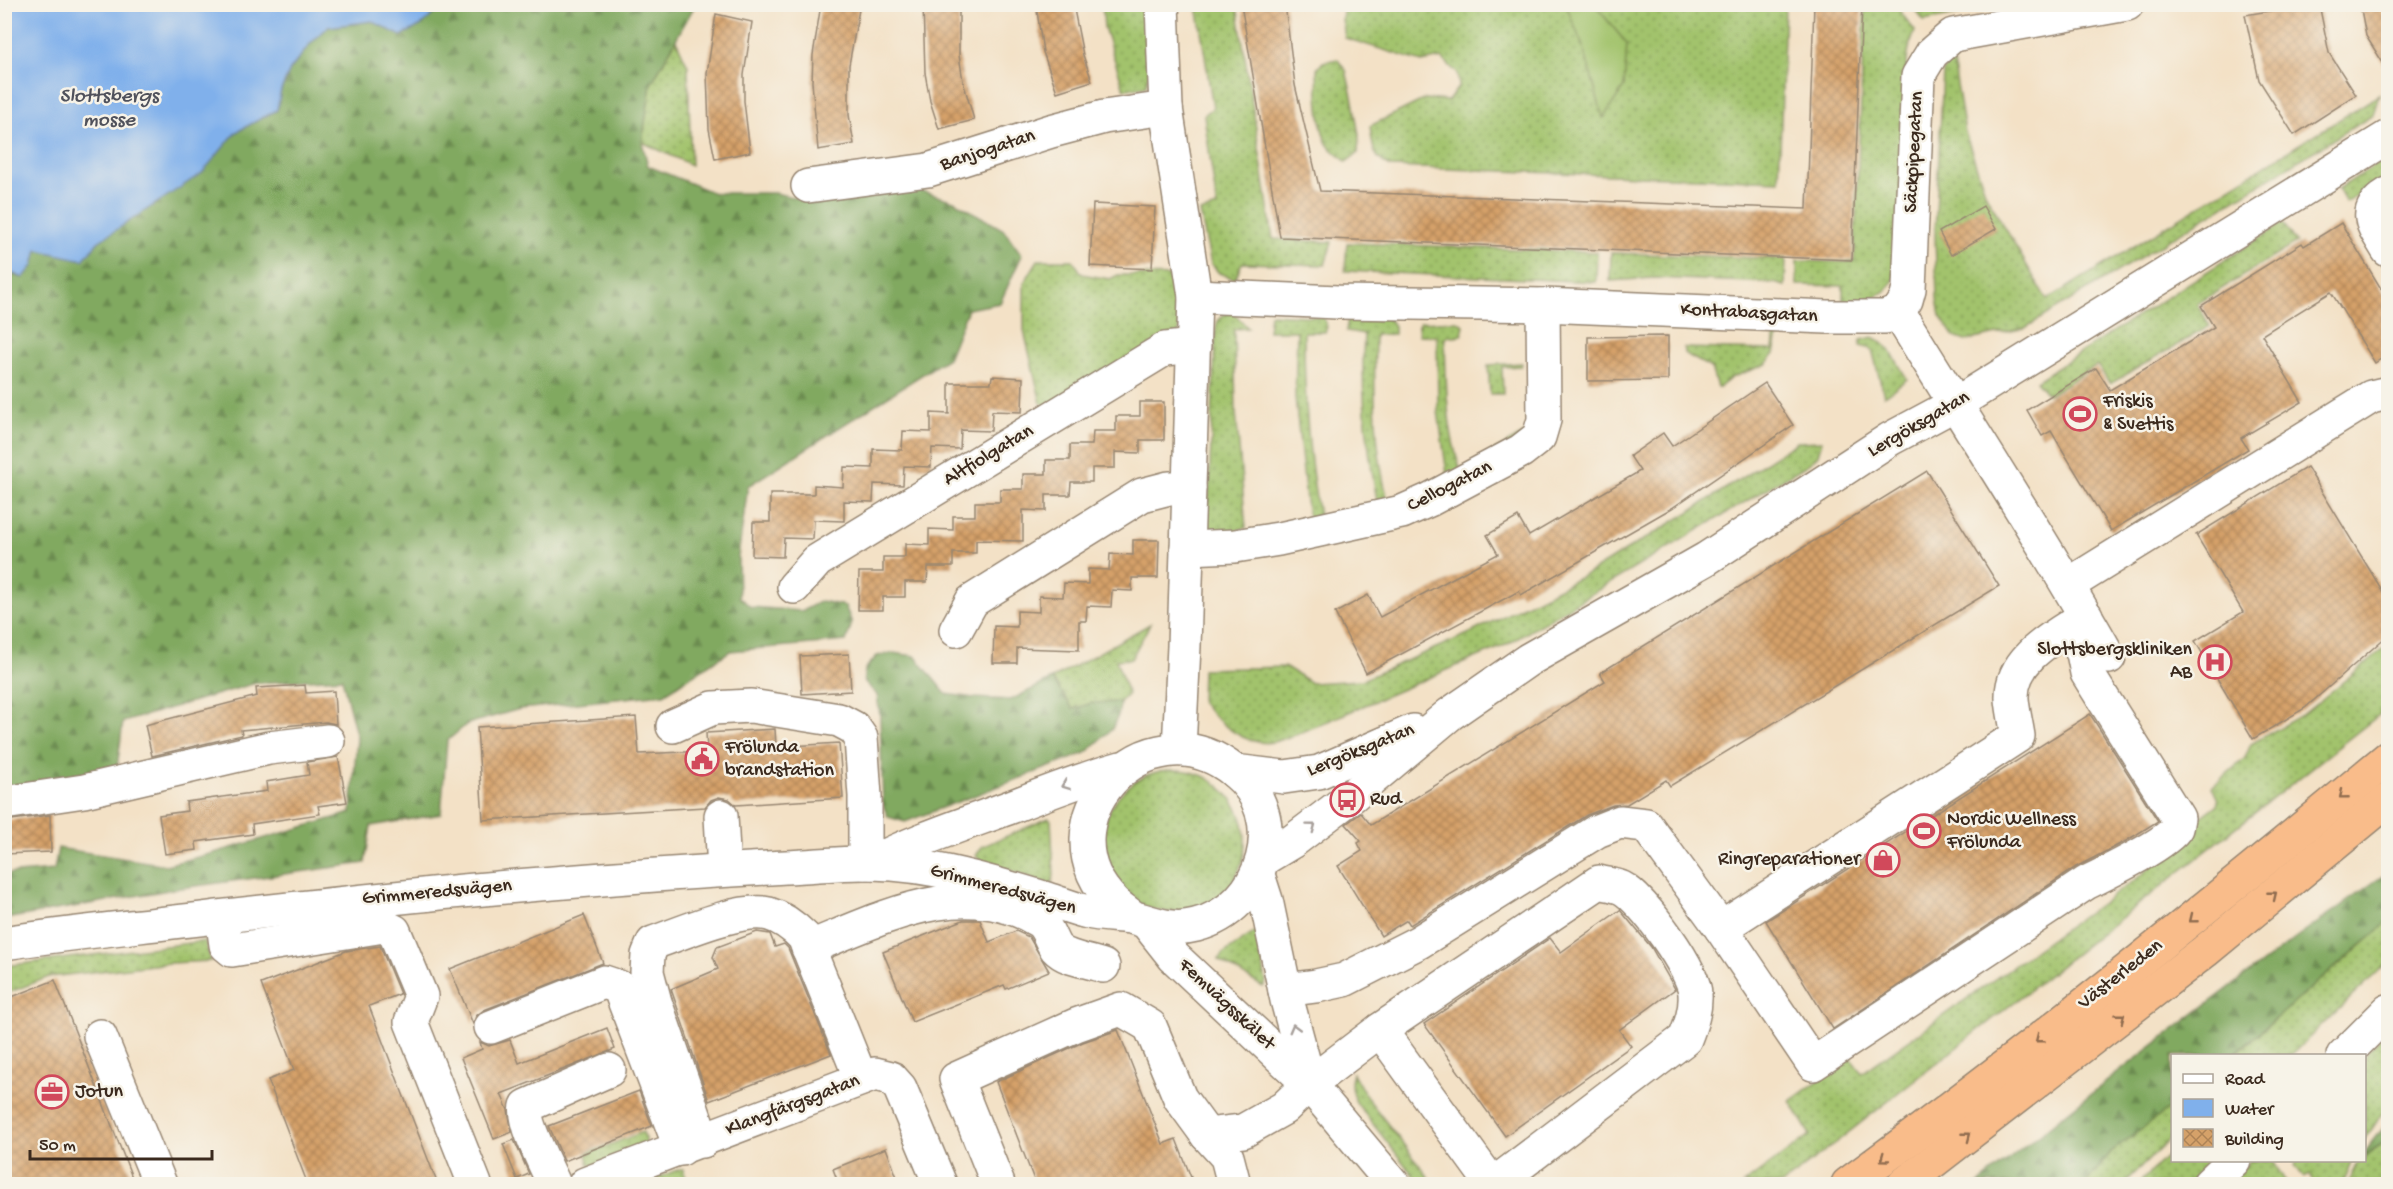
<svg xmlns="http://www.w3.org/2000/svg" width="2393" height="1189" font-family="'Gochi Hand',sans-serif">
<defs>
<pattern id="grass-dots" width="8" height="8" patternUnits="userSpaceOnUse" patternTransform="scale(1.5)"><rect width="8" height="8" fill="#a2c36c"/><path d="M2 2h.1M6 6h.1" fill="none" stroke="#859f58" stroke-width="1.8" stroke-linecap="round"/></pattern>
<pattern id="forest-firs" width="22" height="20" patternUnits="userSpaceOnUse" patternTransform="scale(1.5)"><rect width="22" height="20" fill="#81a960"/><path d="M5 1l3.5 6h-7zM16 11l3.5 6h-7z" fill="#6b8a4f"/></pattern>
<pattern id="building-cross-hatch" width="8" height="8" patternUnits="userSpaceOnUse" patternTransform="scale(1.5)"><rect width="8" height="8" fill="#d5a169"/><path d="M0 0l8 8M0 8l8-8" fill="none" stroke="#ae8356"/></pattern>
</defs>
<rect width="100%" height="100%" fill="#f7f3e8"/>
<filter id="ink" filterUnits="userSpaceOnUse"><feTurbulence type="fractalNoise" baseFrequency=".0167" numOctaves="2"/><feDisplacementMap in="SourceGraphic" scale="12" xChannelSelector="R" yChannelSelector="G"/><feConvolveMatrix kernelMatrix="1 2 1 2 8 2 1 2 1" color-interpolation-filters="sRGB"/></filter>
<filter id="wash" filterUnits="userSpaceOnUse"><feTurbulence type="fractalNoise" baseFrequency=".008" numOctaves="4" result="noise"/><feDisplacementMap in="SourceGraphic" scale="24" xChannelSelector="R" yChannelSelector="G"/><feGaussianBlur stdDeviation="1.35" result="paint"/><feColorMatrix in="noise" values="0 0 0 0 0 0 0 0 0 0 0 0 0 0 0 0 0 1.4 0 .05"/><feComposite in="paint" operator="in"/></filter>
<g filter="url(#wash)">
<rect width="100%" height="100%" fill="#f3e1c6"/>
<g fill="url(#grass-dots)" stroke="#6e7645" stroke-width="1.5">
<path d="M1344,4L1785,5L1779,181L1391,167C1371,157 1373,146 1370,126L1425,99L1448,101L1459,86L1457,73L1442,58L1422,62L1345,38L1342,19Z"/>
<polygon points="1102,5 1148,5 1150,64 1146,86 1124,89 1104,27"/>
<polygon points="1197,5 1237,5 1273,239 1332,242 1325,265 1242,263 1235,279 1219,273 1211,264 1200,212 1217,207 1204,115 1213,108"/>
<path d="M1865,5H1895L1915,31L1909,48L1907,60C1906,104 1905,148 1903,192C1902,217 1904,256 1894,279C1886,298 1861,302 1843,302V286L1797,285V261L1854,262Z"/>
<polygon points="1911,5 2013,5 1924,21"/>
<polygon points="676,40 688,66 691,165 642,142 651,84"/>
<path d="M1337,59L1346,70L1353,101L1359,135L1358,153L1346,162C1341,156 1333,151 1328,145C1319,133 1317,86 1317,69L1323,62Z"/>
<polygon points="1953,61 1965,132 1986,195 2047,300 2379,95 2373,115 2025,328 1965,341 1954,337 1940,316 1937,298 1935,234 1943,72 1947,64"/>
<polygon points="2388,157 2388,175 2346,203 2338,189"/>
<polygon points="2283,223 2296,243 2197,304 2210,326 2110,384 2097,365 2048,395 2036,381"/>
<polygon points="1347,243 1597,252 1596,282 1345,271"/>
<polygon points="1611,253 1786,259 1785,286 1774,283 1654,278 1610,281"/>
<polygon points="1038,260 1073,260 1082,274 1110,279 1118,275 1181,276 1179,333 1051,410 1041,403 1024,331 1024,283"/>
<polygon points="1228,311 1232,311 1248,328 1234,329 1236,412 1246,528 1207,536 1216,327 1218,321"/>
<path d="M1270,314L1323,317L1327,327L1325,332H1304C1304,394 1308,455 1319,516L1308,519L1295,397L1297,331H1268Z"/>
<path d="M1367,316L1388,317L1394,326V334L1375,335C1374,391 1374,447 1388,501L1405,498L1448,481L1438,411L1437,336L1419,335L1418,327L1420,322L1457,321L1464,325L1462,335L1445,337C1446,381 1446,429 1461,471L1523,434L1525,438C1478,466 1414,511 1359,514L1358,507L1375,504L1377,501C1367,446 1360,390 1364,334L1346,331L1348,318Z"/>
<polygon points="1775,332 1778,335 1774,354 1767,364 1731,378 1720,387 1717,387 1711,368 1684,353 1684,348 1773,350"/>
<path d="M1873,337C1890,344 1898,364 1907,379L1884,396L1872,349L1860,346L1861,340Z"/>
<polygon points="1522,363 1521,366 1502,367 1503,394 1490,394 1488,365"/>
<path d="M1822,441L1818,455L1810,463L1508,644L1300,733C1291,736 1282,740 1273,742C1244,747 1218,722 1201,702L1202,669L1286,667L1311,683L1362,680L1468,634L1589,573L1694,509L1797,442Z"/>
<polygon points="1150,624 1131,659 1116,660 1128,694 1120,702 1092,703 1073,709 1052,679"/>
<polygon points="2388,645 2388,708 1783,1184 1743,1184 1810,1135 1790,1101 1850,1058 1862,1073 2143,874 2197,820 2217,805 2218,800 2212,787 2245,758 2251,744 2305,713"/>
<circle cx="1174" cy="841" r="71"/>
<polygon points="1049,818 1051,820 1054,876 1051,885 985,862 976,856 981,847"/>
<polygon points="2388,922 2388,962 2291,1055 2233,1056"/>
<polygon points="1255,932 1257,932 1266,982 1263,987 1218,960 1224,953"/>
<polygon points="205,941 211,961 170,963 49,977 5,994 5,966"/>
<polygon points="2388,1029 2388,1104 2365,1140 2364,1056"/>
<path d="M1353,1073L1366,1096L1434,1184H1420L1358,1105C1351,1095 1349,1085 1353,1073Z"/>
<polygon points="2172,1106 2172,1137 2124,1184 2086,1184 2111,1152"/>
<polygon points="643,1132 646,1143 593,1166 589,1165 586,1154"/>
<polygon points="2388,1140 2388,1184 2348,1184 2359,1161 2364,1160 2365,1155"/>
<polygon points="2172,1151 2172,1160 2211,1161 2187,1184 2138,1184"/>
<polygon points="2250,1160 2273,1161 2287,1184 2227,1184"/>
<polygon points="2297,1161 2297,1160 2353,1161 2343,1184 2316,1184 2310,1175 2304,1178 2295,1165"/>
<polygon points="680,1169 683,1169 686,1178 684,1179 671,1184 641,1184"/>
</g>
<g fill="url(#forest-firs)" stroke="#5e6a3f" stroke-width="1.5">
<polygon points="443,5 695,5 651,84 642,142 648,166 714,193 775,193 809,201 912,188 954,201 1004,230 1022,255 1000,303 968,309 948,358 748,486 738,557 739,597 751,607 802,611 821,601 845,606 852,623 846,641 730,651 664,694 520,709 467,724 447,741 441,814 371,826 365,863 174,889 5,919 5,874 54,870 58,848 166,865 214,853 351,813 357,738 342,678 256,683 123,722 117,768 4,789 5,274 6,273 23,278 33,266 37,249 83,260 98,242 201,173 236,132 277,110 281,90 290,70 310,44 328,27 372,21 401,36 422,25"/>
<polygon points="893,653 915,656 946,694 974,698 1011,700 1052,679 1073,709 1092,703 1120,702 1119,713 1112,729 1086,753 905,822 888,817 883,805 880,716 877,695 864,681 865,669 877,656"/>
<path d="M2388,872V922L2233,1055L2172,1056V1106L2111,1152L2086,1184H1978C2111,1076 2248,971 2388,872Z"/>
<polygon points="2388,1122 2388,1140 2365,1155 2365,1152"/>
</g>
<polygon fill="#a2c36c" stroke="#6e7645" stroke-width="1.5" points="1566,5 1595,5 1627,44 1624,87 1603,118 1584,49"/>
<polygon fill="#80b0eb" stroke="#5e6d84" stroke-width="1.5" points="5,4 443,4 443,5 422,25 401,36 372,21 328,27 310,44 290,70 281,90 277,110 236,132 202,173 98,242 83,260 37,250 33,266 23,278 14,274 5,274"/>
<g id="blocks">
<g fill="url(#building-cross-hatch)">
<polygon points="821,4 860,4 849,65 849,115 854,144 818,150 812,82 813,55"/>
<polygon points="923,4 959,4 959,55 963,81 974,120 939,129 930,101 925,73"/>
<polygon points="1036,4 1073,4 1083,55 1092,81 1057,92 1043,52"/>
<polygon points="1241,4 1285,4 1295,85 1320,191 1807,209 1814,4 1862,4 1852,260 1280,237"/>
<polygon points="2309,4 2319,4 2329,53 2356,95 2294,135 2259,80 2245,15"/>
<polygon points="2360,4 2383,4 2388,28 2388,71 2366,36"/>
<polygon points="716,14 752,22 744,75 744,101 750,152 715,159 709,129 707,73"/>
<polygon points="1093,204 1155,207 1152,269 1090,266"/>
<polygon points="1983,206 1996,229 1951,255 1939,232"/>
<polygon points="2341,223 2388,300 2388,354 2375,363 2331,292 2262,335 2302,402 2241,438 2248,449 2111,531 2051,431 2042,436 2027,410 2096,368 2110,390 2214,327 2201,306 2302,243 2304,246"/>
<polygon points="1668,336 1668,380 1588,381 1588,337"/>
<polygon points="992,376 1023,378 1022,412 992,411 991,431 961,430 960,449 932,448 931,467 904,466 903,485 874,484 873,502 844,501 844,521 814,520 813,539 784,538 783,557 752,556 753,522 770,522 770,494 814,494 814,485 843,487 844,467 873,468 873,449 902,450 903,431 931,432 931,413 949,414 949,383 991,383"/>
<polygon points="1765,383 1793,425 1672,508 1521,595 1519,591 1366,673 1335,613 1368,595 1380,617 1498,554 1487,535 1518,517 1529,536 1640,471 1630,456 1663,433 1672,446"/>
<polygon points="1140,402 1164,402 1164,440 1140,440 1140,453 1115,452 1115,468 1092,468 1092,482 1071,482 1070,495 1046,495 1046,511 1023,510 1023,541 976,540 976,553 953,553 953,567 928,567 927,582 905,582 905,597 883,597 883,610 858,610 859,572 883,572 883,557 905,557 905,544 929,545 929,529 953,530 953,516 975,516 975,502 1000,502 1000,489 1023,489 1023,474 1046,474 1046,460 1070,460 1070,445 1092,445 1093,431 1116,431 1116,416 1140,416"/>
<polygon points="2307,467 2388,600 2388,635 2305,708 2253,739 2195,641 2243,612 2196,535"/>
<polygon points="1927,471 1999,586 1670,786 1666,780 1627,804 1613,805 1587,815 1410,925 1407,920 1381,936 1338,866 1362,851 1358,843 1361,841 1346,824 1361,813 1371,825 1605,681 1600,673"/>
<polygon points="1133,540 1159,540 1158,578 1132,578 1132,591 1112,590 1111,607 1087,606 1086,621 1079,621 1079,650 1017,648 1017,663 993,663 994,626 1017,627 1017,611 1039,612 1039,596 1063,597 1064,583 1088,584 1088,569 1109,570 1110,554 1133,555"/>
<polygon points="849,654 851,691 802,694 800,656"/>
<polygon points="305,685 306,693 334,691 336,724 326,722 241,730 242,735 152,756 145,725 257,696 256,688"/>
<polygon points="2090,714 2158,821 2126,841 2076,867 1833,1029 1766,921"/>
<polygon points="636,717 639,754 707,751 706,733 775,729 776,747 839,743 843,798 736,805 729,799 719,797 711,800 705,807 483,820 477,727"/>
<polygon points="338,757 347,802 318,806 320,814 252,824 253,834 196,842 197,850 165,854 159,815 187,811 186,802 267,791 266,782 309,775 307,762"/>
<polygon points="50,815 51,852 4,854 4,821"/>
<polygon points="1620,910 1651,947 1675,989 1619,1030 1631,1046 1505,1136 1424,1024 1550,938 1561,952"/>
<polygon points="584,915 603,963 484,1010 476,1016 473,1024 450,969"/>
<polygon points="963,920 980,920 989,942 1016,931 1029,937 1049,971 1006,989 1004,985 912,1022 883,952"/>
<polygon points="757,932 770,934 775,947 784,944 788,948 831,1054 709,1101 671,989 718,969 713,957 717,947"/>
<polygon points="380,946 400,994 369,1006 438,1185 308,1185 268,1080 294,1070 261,984 346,951"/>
<polygon points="55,980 135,1185 4,1185 4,1000"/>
<polygon points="607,1028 615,1049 501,1094 508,1110 512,1132 494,1139 461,1058 482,1049 480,1042 489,1046 510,1040 519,1063"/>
<polygon points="1118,1030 1163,1144 1176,1139 1194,1185 1036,1185 996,1082 1083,1042"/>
<polygon points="639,1091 652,1126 564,1161 549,1126"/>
<polygon points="514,1140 529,1174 517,1179 503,1144"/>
<polygon points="886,1148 900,1185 839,1185 833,1169"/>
</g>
</g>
</g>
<g filter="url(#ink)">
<use href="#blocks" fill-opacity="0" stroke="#978672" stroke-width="1.5"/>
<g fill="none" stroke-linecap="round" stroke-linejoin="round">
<defs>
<g id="minor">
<polyline points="1162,4 1166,108 1195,296 1184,646 1179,749"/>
<polyline points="808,186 928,170 1051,131 1104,117 1166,108"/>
<path d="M2388,194C2359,212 2375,227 2388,250"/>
<polyline points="1195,296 1338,302 1543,305 1827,317 1885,317 1898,312"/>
<polyline points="1898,312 1906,300 1909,289 1918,76 1932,53 1953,35 2127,4"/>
<path d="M1898,312C1969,427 2043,540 2109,657"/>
<polyline points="1187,548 1235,546 1279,539 1402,512 1429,500 1521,451 1539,437 1544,420 1543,305"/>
<polyline points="2068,585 2371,397 2388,393"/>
<polyline points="794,587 817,561 1165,349 1194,346"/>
<path d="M2068,628L2083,653L2087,673L2178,818C2177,822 2177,825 2176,828C2168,843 2104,874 2086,883L1813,1064L1721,928L2018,736C2016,723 2013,711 2012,699C2010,657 2056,636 2086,616"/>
<polyline points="956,630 972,601 1142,495 1169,488 1189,488"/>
<polyline points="673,726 713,708 751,706 839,720 854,728 861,738 865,796 865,863"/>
<polyline points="1234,771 1284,777 1319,772 1413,731"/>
<polyline points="4,803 84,791 269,748 328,741"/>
<polyline points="721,816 724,870"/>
<polyline points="1263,859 1293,841 1347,800 1450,714 1528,660 1706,559 1890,439 1957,403 2388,137"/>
<path d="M871,863C916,840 962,825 1008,808C1046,793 1082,779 1121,768"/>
<polyline points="1258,875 1266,900 1287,1000 1309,1082"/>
<polyline points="222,917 226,945 232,950 384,926 394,931 421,996 411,1022 475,1184"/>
<polyline points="1147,923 1174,957 1309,1084 1393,1184"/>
<path d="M4,943C75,932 146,926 216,917C332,904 448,891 565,882C639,876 712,871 786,867C815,866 843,862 872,863C931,864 991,882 1047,899C1060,903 1074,909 1088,912C1101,915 1116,915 1130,917C1154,922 1170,932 1196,925C1264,908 1292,817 1234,771C1146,700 1035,824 1114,902C1120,908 1128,913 1134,918"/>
<path d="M808,948C881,919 964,874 1039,921C1048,927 1050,940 1056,948C1067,960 1088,960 1103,966"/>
<polyline points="1285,990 1316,986 1344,980 1419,942 1597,831 1620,822 1646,825 1721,928"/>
<polyline points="491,1027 604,982 619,987 681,1149"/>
<polyline points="1380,1030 1492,1184"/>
<polyline points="100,1036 160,1184"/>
<polyline points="2343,1056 2388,1011"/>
<path d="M1207,1135L1243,1131L1284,1108L1309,1084L1380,1030L1599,882C1606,884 1615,885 1622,888C1642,898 1695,971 1695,994C1696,1010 1691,1024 1685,1039L1494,1184"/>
<path d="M703,1141L655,1002L647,972L648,955L653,943C682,933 740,907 769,914C783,918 794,927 804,937L861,1079"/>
<path d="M554,1184C547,1168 522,1121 527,1106L609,1070"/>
<polyline points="585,1184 875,1074 891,1078 900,1088 940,1184"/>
<polyline points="998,1184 956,1079 1076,1025 1121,1009 1150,1026 1180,1098 1207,1135 1227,1157 1234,1184"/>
<polyline points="2209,1184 2234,1160"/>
</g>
<g id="highway">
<path d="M1848,1184C2034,1049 2211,904 2388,758"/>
<polyline points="1904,1184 2205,951 2388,800"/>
</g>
</defs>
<use href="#minor" stroke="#978672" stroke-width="36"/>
<use href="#highway" stroke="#978672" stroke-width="36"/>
<use href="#minor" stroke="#fff" stroke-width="33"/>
<use href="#highway" stroke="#f9bc8a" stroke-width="33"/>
</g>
<defs><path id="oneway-chevron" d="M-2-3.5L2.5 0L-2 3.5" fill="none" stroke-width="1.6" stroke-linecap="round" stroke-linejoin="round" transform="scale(1.5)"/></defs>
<g stroke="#a79f9a">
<use href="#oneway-chevron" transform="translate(1065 785) rotate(159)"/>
<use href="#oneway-chevron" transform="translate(1312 827) rotate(-37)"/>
<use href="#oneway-chevron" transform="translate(1294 1028) rotate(-105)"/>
</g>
<g stroke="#906c4f">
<use href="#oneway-chevron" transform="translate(2343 795) rotate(141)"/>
<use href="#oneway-chevron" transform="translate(2273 895) rotate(-39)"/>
<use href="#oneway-chevron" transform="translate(2193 919) rotate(141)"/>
<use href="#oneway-chevron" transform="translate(2121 1017) rotate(-38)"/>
<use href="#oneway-chevron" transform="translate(2039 1039) rotate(142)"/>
<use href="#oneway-chevron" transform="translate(1967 1136) rotate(-38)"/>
<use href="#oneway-chevron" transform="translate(1884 1158) rotate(144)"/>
</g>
</g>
<defs>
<symbol id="stadium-ring" viewBox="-11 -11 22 22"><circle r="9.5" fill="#f7f3e8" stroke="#d1495b" stroke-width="1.5"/><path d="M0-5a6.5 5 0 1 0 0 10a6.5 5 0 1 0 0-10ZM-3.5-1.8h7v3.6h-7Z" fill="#d1495b"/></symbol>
<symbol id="hospital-ring" viewBox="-11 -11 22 22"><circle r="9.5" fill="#f7f3e8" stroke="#d1495b" stroke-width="1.5"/><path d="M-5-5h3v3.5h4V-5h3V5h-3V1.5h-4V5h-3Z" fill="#d1495b"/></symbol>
<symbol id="civic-ring" viewBox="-11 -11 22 22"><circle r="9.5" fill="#f7f3e8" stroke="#d1495b" stroke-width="1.5"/><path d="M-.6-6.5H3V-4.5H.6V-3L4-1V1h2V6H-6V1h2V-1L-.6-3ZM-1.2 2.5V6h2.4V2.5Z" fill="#d1495b"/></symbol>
<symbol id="bus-ring" viewBox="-11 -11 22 22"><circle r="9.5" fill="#f7f3e8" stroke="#d1495b" stroke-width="1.5"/><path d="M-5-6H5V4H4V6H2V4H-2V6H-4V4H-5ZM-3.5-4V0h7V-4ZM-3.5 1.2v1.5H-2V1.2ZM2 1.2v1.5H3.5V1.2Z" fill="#d1495b"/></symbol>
<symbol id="shop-ring" viewBox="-11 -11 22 22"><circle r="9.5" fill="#f7f3e8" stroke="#d1495b" stroke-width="1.5"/><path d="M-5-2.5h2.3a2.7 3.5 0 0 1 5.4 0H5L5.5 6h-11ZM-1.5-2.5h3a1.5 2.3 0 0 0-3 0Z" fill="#d1495b"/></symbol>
<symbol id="office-ring" viewBox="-11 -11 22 22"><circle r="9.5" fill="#f7f3e8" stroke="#d1495b" stroke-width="1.5"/><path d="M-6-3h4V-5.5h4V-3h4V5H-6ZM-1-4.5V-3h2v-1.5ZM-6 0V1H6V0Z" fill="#d1495b"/></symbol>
</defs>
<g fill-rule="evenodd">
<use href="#stadium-ring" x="2061" y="395" width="38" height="38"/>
<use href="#hospital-ring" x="2196" y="643" width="38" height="38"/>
<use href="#civic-ring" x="683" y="740" width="38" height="38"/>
<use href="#bus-ring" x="1328" y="781" width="38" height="38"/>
<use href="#stadium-ring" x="1905" y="812" width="38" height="38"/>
<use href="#shop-ring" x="1864" y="841" width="38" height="38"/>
<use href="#office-ring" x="33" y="1073" width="38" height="38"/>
</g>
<g text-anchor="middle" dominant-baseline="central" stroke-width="5" stroke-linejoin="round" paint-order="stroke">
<g font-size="20" fill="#3b2a1e" stroke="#f7f3e8">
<text transform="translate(988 151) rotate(-18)">Banjogatan</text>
<text transform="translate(1915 152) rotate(-87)">Säckpipegatan</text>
<text transform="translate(1749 314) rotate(3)">Kontrabasgatan</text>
<text transform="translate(1919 425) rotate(-30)">Lergöksgatan</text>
<text transform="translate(989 456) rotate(-31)">Altfiolgatan</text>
<text transform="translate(1450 487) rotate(-27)">Cellogatan</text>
<text transform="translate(1361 751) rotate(-22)">Lergöksgatan</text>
<text transform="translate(1003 890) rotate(15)">Grimmeredsvägen</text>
<text transform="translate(437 893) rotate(-5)">Grimmeredsvägen</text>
<text transform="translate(2121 975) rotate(-38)">Västerleden</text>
<text transform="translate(1226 1005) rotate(43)">Femvägsskälet</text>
<text transform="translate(793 1106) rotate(-21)">Klangfärgsgatan</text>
</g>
<g font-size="20" fill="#3b2a1e" stroke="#f7f3e8" text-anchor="start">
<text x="2103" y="402">Friskis<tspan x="2103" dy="23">&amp; Svettis</tspan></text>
<text x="2192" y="650" text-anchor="end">Slottsbergskliniken<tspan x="2192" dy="23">AB</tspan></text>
<text x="725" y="748">Frölunda<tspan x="725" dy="23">brandstation</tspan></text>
<text x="1370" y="800">Rud</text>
<text x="1947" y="820">Nordic Wellness<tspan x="1947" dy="23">Frölunda</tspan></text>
<text x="1860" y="860" text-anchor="end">Ringreparationer</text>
<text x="75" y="1092">Jotun</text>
</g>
<g font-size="21" font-style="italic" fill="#50525c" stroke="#f7f3e8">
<text x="109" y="97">Slottsbergs<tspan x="109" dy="24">mosse</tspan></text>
</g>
</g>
<rect width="2393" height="1189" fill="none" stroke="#f7f3e8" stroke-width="24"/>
<rect x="2171" y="1054" width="195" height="108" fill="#f7f3e8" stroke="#aca397" stroke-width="1.5"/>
<rect x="2183" y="1074" width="30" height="9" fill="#ffffff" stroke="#aca397" stroke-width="1.5"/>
<text x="2225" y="1084" font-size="18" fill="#3b2a1e">Road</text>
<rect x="2183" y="1099" width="30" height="18" fill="#80b0eb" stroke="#aca397" stroke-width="1.5"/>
<text x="2225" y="1114" font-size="18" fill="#3b2a1e">Water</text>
<rect x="2183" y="1129" width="30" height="18" fill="url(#building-cross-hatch)" stroke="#aca397" stroke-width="1.5"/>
<text x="2225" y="1144" font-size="18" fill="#3b2a1e">Building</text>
<path d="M30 1150v9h182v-9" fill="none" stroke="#3b2a1e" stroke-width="3"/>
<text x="39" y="1150" font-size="18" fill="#3b2a1e" stroke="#f7f3e8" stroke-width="4.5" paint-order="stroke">50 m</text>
</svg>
